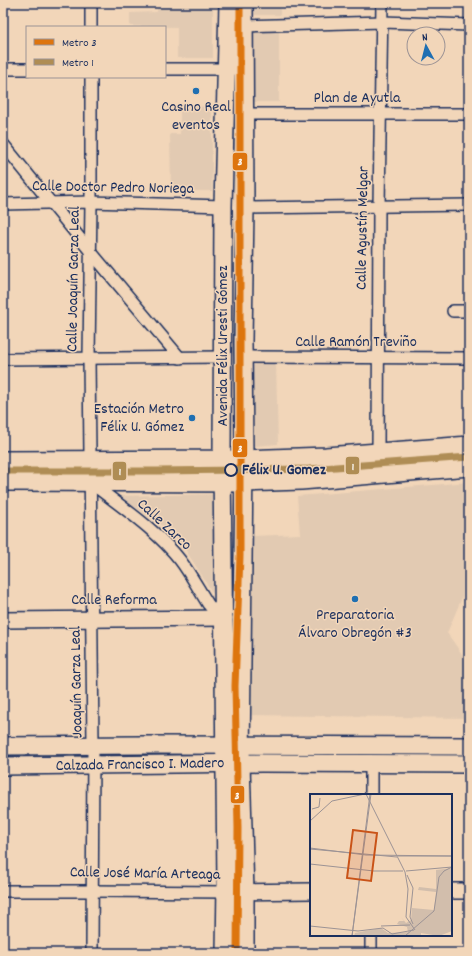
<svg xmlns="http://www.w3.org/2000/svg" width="472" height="956" font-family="Dekko,sans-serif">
<rect width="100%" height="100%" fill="#f2d6b9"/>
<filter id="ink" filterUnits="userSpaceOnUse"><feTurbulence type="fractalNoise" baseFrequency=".025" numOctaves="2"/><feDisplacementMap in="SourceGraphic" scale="8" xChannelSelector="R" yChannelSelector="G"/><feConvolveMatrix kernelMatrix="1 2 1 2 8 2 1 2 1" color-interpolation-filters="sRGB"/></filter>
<g filter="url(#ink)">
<g fill="#e2cab2">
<polygon points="158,3 213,3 213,58 177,58 177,27 130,26 130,13 157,12"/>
<rect x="253" y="3" width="27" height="12"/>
<rect x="252" y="29" width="27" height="73"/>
<polygon points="180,106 212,107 212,191 171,191 170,134 180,134"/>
<polygon points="252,362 276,362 278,444 254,446"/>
<polygon points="469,482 469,581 447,633 469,664 469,718 245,715 248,617 253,536 300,534 297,496"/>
<polygon points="218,494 217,600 185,549 173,535 151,517 117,496"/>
</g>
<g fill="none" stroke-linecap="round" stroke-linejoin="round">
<defs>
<g id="street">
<polyline points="244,26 383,22 469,25"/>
<polyline points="91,27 91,3"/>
<polyline points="3,69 27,69"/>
<polyline points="165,69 245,69"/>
<polyline points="91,77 91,202 89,358 93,745 92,953"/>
<polyline points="245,114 469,114"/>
<polyline points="3,144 91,252 180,358"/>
<polyline points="3,204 91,202 223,206"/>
<polyline points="245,208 469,205"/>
<polyline points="453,311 469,311"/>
<polyline points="242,357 469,358"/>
<polyline points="3,359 223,357"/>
<polyline points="378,453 379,206 382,3"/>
<path d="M90,482C120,506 156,529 180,560C190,573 199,590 208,604L213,610L225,616"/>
<polyline points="371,795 371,764"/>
<polyline points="3,891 92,891 226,892"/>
<polyline points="371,935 371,953"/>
</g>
<g id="secondary">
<polyline points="3,620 225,618"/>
<polyline points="451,891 469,891"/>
<polyline points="226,892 311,891"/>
</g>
<g id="primary">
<polyline points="244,3 245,208 243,341 244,459 241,764 245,892 245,953"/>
<polyline points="3,460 244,459 326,456 469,445"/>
<polyline points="3,482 243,483 301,481 469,467"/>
<polyline points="3,746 142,745 469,746"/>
<polyline points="3,766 261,763 469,764"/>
<polyline points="225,953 226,884 222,460 223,206 228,3"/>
</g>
</defs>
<use href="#street" stroke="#1b2f5e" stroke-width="14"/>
<use href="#secondary" stroke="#1b2f5e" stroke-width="18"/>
<use href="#primary" stroke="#1b2f5e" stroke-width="20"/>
<use href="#street" stroke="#f2d6b9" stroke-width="11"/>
<use href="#secondary" stroke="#f2d6b9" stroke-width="15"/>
<use href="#primary" stroke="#f2d6b9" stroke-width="17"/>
<defs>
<polyline id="metro-1" points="237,953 238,828 235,686 240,556 240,3"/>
<polyline id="metro-2" points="3,471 157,471 309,469 469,457"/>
</defs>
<use href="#metro-1" stroke="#f2d6b9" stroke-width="10"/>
<use href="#metro-2" stroke="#f2d6b9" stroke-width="10"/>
<use href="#metro-1" stroke="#dd740e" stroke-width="7"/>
<use href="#metro-2" stroke="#af8d54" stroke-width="7"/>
</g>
</g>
<g fill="#1f6fb2" stroke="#f2d6b9" stroke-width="1.5">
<circle cx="196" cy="91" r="4"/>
<circle cx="192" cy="418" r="4"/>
<circle cx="355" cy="599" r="4"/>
</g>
<circle fill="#f2d6b9" stroke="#1b2f5e" stroke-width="2" cx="231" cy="470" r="6"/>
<g text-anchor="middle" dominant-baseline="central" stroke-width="3" stroke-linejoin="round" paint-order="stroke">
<g font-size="16" fill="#1b2f5e" stroke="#f2d6b9">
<text x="357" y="98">Plan de Ayutla</text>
<text transform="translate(113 188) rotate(1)">Calle Doctor Pedro Noriega</text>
<text transform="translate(363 228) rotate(-89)">Calle Agustín Melgar</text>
<text transform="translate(74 279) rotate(-89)">Calle Joaquín Garza Leal</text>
<text x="356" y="342">Calle Ramón Treviño</text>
<text transform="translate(223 346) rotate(-90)">Avenida Félix Uresti Gómez</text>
<text transform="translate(164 525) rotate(43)">Calle Zarco</text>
<text x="114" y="600">Calle Reforma</text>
<text transform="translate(77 682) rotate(-91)">Joaquín Garza Leal</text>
<text transform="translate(140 765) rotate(-1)">Calzada Francisco I. Madero</text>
<text transform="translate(145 874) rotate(1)">Calle José María Arteaga</text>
</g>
<g font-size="16" fill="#1b2f5e" stroke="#f2d6b9">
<text x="196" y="107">Casino Real<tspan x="196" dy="18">eventos</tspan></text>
<text x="184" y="409" text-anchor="end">Estación Metro<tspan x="184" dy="18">Félix U. Gómez</tspan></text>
<text x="355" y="615">Preparatoria<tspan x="355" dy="18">Álvaro Obregón #3</tspan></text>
</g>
<g font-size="16" font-weight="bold" fill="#1b2f5e" stroke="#f2d6b9" text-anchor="start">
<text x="242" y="470">Félix U. Gomez</text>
</g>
</g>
<g transform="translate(310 794)">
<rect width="142" height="142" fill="#f2d6b9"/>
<path d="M142,74V137L129,142L111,139V142H44L45,139L71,134L78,139L98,138L97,133L87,130L89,127H94L91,123L96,129L101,126L102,114L124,116L126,98L108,96L109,93L126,95V76Z" fill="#d2beac"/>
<path fill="none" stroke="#9c9395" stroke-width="1" d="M56,0L95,78L98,95L96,123L105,136M2,15L9,13L10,4M0,27L22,7L55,0M0,54L56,61L142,62M0,55L87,63M88,62H142M0,70L64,77H93M96,77L142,73M97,81L103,94L100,123L103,130M0,132L48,137L73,134L82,140L104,136M71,132L100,131M42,142L61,0M42,142L60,0M95,142L124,117L129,83L134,77L142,73"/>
<path fill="#c95318" fill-opacity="0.15" stroke="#c95318" stroke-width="2" d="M43,36L67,39L61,87L37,84Z"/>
<rect width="142" height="142" fill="none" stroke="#1b2f5e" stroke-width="2"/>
</g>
<g stroke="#f2d6b9" stroke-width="1.5">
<rect x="232" y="152" width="16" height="19" rx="4" fill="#dd740e"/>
<rect x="232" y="438" width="16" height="20" rx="4" fill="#dd740e"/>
<rect x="345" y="456" width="15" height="19" rx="4" fill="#af8d54"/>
<rect x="112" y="461" width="15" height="20" rx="4" fill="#af8d54"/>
<rect x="230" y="785" width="15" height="19" rx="4" fill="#dd740e"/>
</g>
<g font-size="11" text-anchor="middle" font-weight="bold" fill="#fff">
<text x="240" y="165">3</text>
<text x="240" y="452">3</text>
<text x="353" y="470">1</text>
<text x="120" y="475">1</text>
<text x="237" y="799">3</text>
</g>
<rect width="472" height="956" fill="none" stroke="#f2d6b9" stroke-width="16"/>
<rect x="8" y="8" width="456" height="940" fill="none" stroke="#1b2f5e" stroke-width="1.5" filter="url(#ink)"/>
<rect x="26" y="26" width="140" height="52" fill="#f2d6b9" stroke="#9c9395"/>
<rect x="34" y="39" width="20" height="6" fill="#dd740e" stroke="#9c9395"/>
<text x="62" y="46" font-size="12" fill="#1b2f5e">Metro 3</text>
<rect x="34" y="59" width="20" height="6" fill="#af8d54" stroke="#9c9395"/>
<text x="62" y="66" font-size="12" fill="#1b2f5e">Metro 1</text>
<g transform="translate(426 46) rotate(353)"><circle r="19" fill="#f2d6b9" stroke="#9c9395"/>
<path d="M0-3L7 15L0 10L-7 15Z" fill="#1f6fb2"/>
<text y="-6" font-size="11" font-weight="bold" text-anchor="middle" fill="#1b2f5e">N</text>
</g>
</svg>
